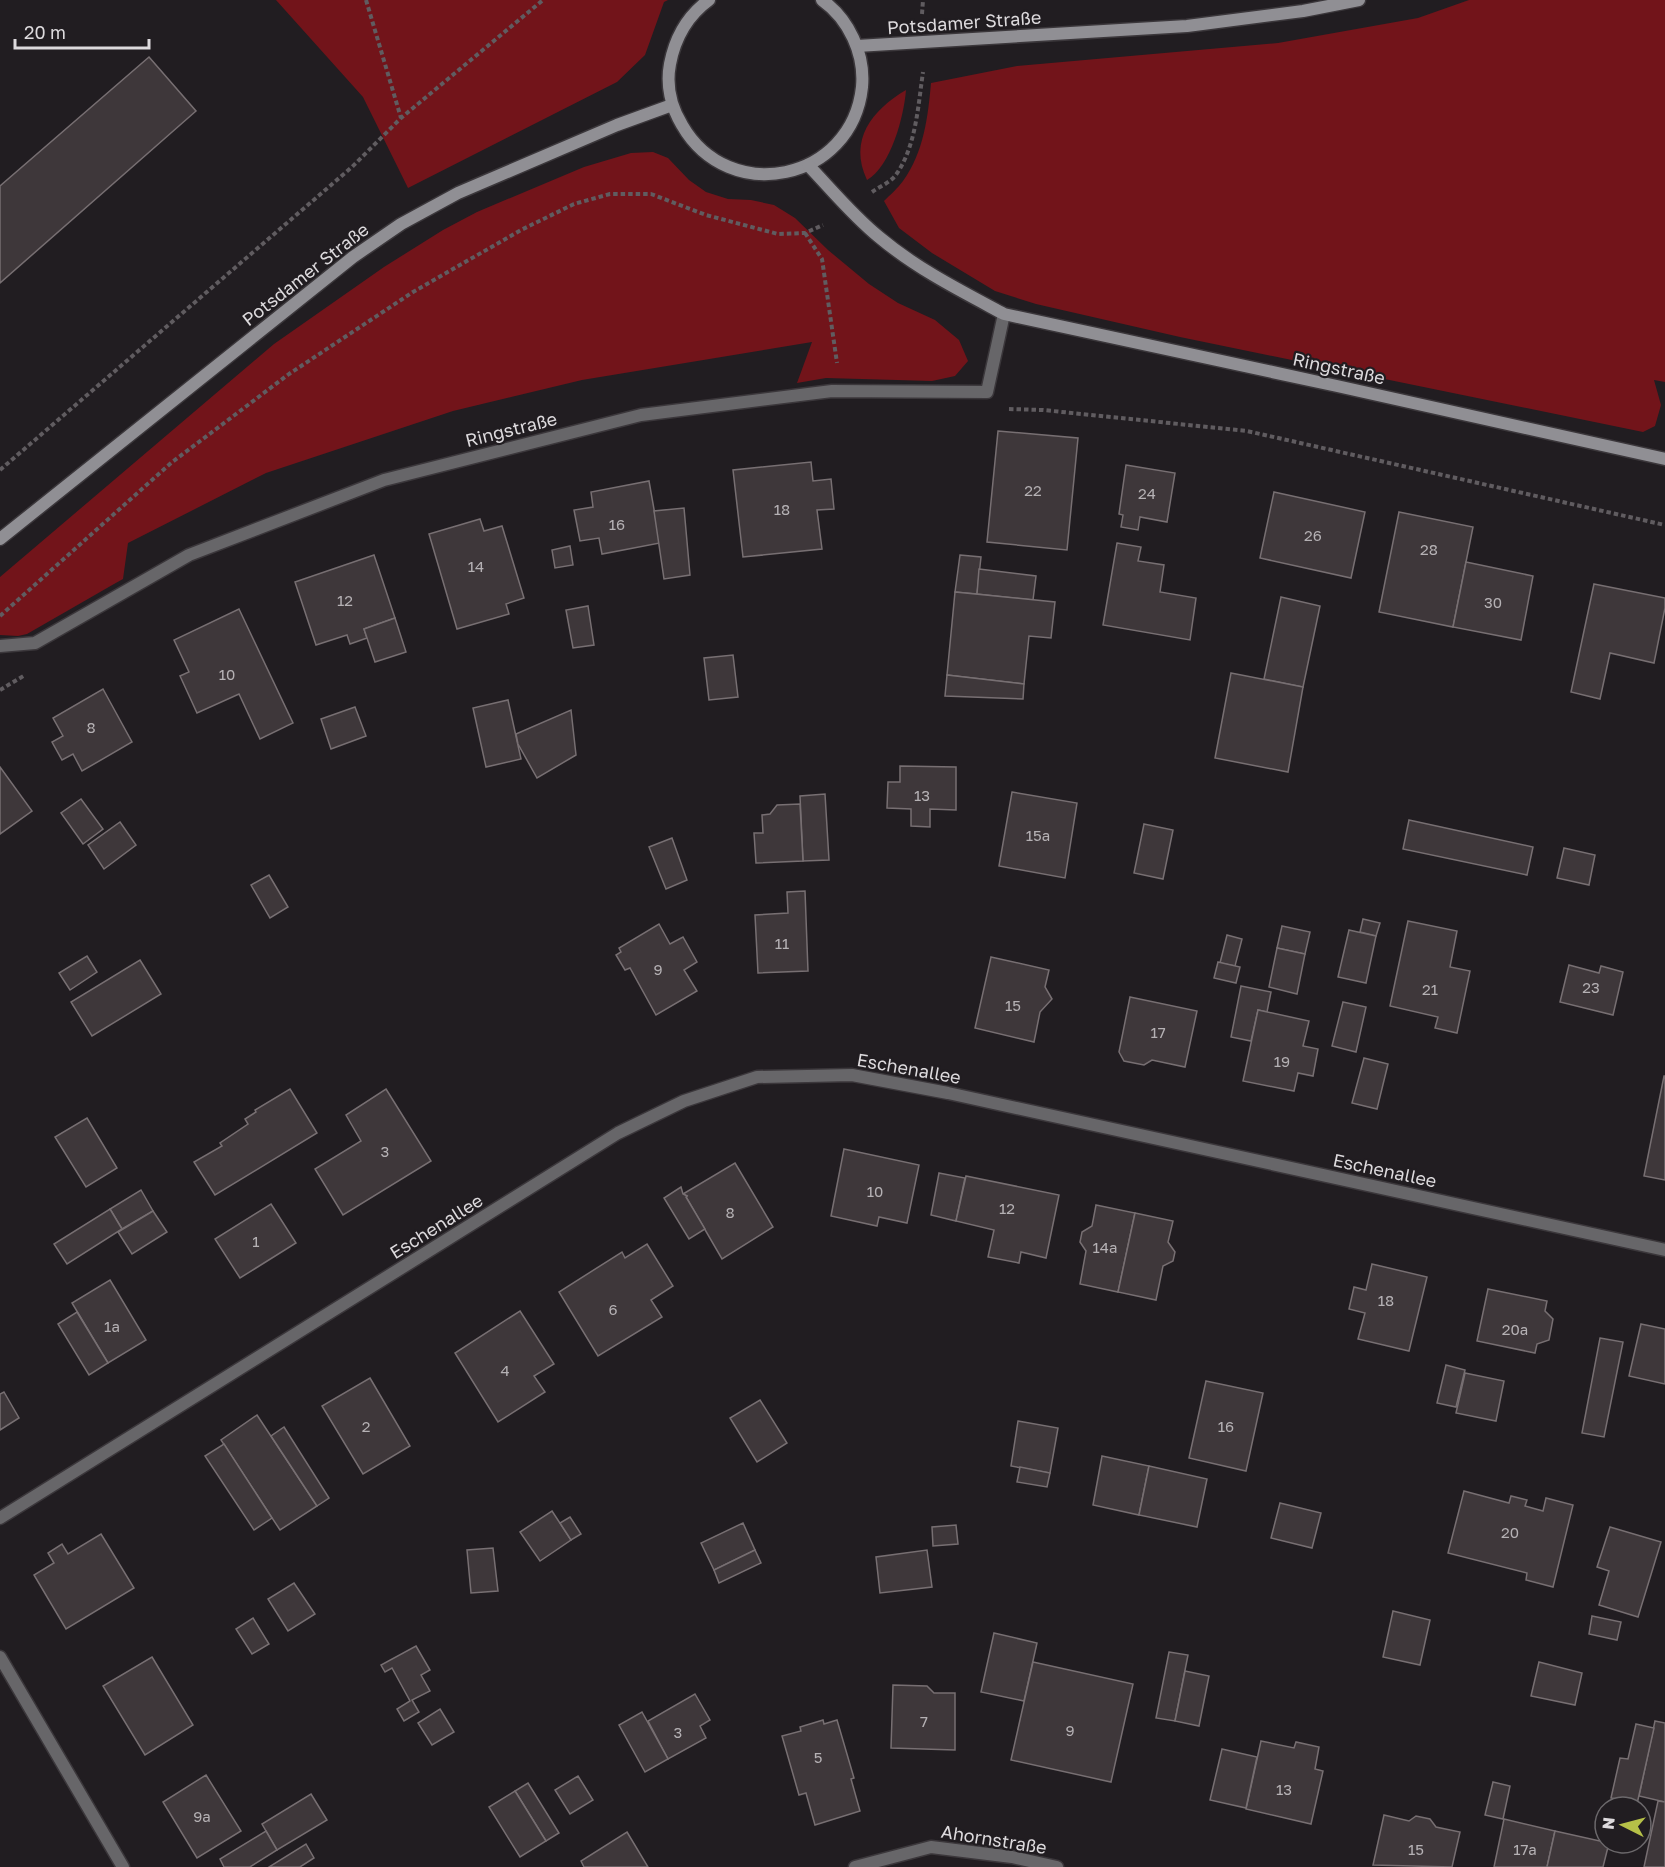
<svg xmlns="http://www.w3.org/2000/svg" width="1665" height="1867" font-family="'Golos Text',sans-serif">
<rect width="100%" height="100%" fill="#211d21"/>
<g fill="#72141a">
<polygon points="276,0 668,0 664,2 645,55 617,82 408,188 363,97"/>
<path d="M1469,0H1665V382L1654,380L1661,405L1655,426L1643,432L1180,337L1036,304L995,291L932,253L899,228L884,201C890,195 898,188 903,181C924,152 928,116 931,83L1017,66L1278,43L1418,18Z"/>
<path d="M906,90C904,116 891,166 867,180C848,140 872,110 906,90Z"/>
<polygon points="653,152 668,158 689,180 706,192 728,199 751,200 774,205 795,218 828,250 869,284 898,303 935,320 959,340 968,361 955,376 932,381 826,378 797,383 812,342 582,380 453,411 266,473 128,543 123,579 114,584 27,634 18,636 0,635 0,577 274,344 384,267 443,230 477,212 584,167 631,153"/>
</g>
<g fill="#3e373a" stroke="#776f72" stroke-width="1.5">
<polygon points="149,57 196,111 0,283 0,186"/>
<polygon points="998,431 1078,438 1067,550 987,542"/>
<polygon points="811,462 813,481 831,479 834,509 817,510 822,549 743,557 733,470"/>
<polygon points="1126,465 1175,473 1167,522 1140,517 1138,530 1121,527 1123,515 1119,514"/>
<polygon points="649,481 660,543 602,554 599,538 580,541 574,510 593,507 591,492"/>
<polygon points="1274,492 1365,512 1351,578 1260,558"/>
<polygon points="684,508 690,575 664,579 654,511"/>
<polygon points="1399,512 1473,527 1453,627 1379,612"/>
<polygon points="480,519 484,531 502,526 524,598 506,604 509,614 457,629 429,534"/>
<polygon points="1117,543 1141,547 1138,561 1164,565 1160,592 1196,598 1190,640 1103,625"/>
<polygon points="570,546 573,565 555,568 552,550"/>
<polygon points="374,555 395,618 364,629 367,638 350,644 347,635 316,645 295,582"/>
<polygon points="960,555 981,557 977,594 955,592"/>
<polygon points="1466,562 1533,576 1521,640 1453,627"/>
<polygon points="979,569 1036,576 1033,600 977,594"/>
<polygon points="1594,584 1665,598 1665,608 1654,663 1610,653 1600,699 1571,692"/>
<polygon points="955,592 1055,602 1051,638 1029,636 1024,684 947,675"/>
<polygon points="1281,597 1320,606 1303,687 1264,679"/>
<polygon points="588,606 594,645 573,648 566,610"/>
<polygon points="239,609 293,723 260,739 239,694 197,713 180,676 189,672 174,640"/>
<polygon points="395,618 406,652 375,662 364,629"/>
<polygon points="733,655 738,697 709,700 704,658"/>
<polygon points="1231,673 1303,687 1288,772 1215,758"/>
<polygon points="947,675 1024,684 1023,699 945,696"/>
<polygon points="103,689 132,742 82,771 73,754 62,760 52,742 63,736 53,718"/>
<polygon points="508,700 521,759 486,767 473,708"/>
<polygon points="355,707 366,736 331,749 321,719"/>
<polygon points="571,710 576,755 537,778 518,744 516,734"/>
<polygon points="900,766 956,767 956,810 930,809 930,827 911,826 911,809 887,808 888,782 900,782"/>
<polygon points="0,767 32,811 0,834"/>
<polygon points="1012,792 1077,803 1065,878 999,866"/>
<polygon points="825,794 829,860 803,861 800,796"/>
<polygon points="81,799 103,829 83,844 61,813"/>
<polygon points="800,804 803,861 756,863 754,833 763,833 762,815 770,814 777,805"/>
<polygon points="1409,820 1533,847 1527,875 1403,849"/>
<polygon points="120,822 136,845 104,869 88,845"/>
<polygon points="1144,824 1173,830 1163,879 1134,873"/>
<polygon points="672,838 687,880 666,889 649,847"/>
<polygon points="1564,848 1595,855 1589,885 1557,878"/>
<polygon points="269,875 288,907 270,918 251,885"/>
<polygon points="805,891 808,971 758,973 755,915 788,913 787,892"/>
<polygon points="1363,919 1380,923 1376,936 1360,932"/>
<polygon points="1408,921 1457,931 1450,967 1470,971 1457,1033 1435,1028 1438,1017 1390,1006"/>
<polygon points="659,924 670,944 683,937 697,962 684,970 697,991 656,1015 630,968 625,970 616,955 621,952 619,948"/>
<polygon points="1282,926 1310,932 1305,954 1277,948"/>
<polygon points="1349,930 1376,936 1366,983 1338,977"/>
<polygon points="1227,935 1242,939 1235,966 1220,963"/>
<polygon points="1277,948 1305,954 1297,994 1269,987"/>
<polygon points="87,956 97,972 70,990 59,973"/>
<polygon points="991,957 1049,970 1045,987 1052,999 1040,1012 1034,1042 975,1028"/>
<polygon points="140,960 161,994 92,1036 71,1002"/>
<polygon points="1218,962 1240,967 1236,983 1214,978"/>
<polygon points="1569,965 1599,973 1601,966 1623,972 1613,1015 1560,1002"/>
<polygon points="1241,986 1271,992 1267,1012 1258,1010 1251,1041 1231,1037"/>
<polygon points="1130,997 1197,1011 1185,1067 1152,1060 1144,1065 1124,1061 1119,1052"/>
<polygon points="1343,1002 1366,1007 1356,1052 1332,1046"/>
<polygon points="1258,1010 1309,1021 1303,1046 1318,1049 1313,1076 1298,1073 1294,1091 1243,1081"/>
<polygon points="1364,1058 1388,1064 1377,1109 1352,1103"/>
<polygon points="1664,1076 1665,1076 1665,1180 1644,1176"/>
<polygon points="290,1089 317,1133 215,1195 194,1162 222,1146 220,1143 248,1124 245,1119 256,1112 255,1110"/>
<polygon points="386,1089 431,1161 343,1215 315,1169 361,1141 346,1115"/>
<polygon points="87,1118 117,1168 86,1187 55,1137"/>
<polygon points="844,1149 919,1165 907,1223 879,1217 877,1226 831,1216"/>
<polygon points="735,1163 773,1227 722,1259 686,1197 687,1196 683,1194"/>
<polygon points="939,1173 965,1178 956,1221 931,1215"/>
<polygon points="966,1176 1059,1195 1046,1258 1021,1252 1019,1263 988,1257 994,1230 956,1221"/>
<polygon points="681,1187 683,1194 687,1196 686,1197 705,1229 689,1239 664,1198"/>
<polygon points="141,1190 153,1211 122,1229 110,1209"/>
<polygon points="271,1204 296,1243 240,1278 215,1239"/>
<polygon points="1096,1205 1135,1213 1118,1292 1080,1284 1086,1251 1080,1242 1082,1232 1092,1226"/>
<polygon points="110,1209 122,1229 67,1264 54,1244"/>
<polygon points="153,1211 167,1232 132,1254 118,1232"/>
<polygon points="1135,1213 1173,1221 1168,1242 1175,1252 1173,1261 1163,1266 1156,1300 1118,1292"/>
<polygon points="647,1244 673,1286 651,1300 662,1317 598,1356 559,1292 622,1252 625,1258"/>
<polygon points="1372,1264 1427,1277 1409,1351 1358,1339 1365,1313 1349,1309 1354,1287 1366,1290"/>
<polygon points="110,1280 146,1340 108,1363 72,1303"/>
<polygon points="1488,1289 1547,1301 1545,1311 1553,1319 1549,1340 1537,1344 1535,1353 1477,1341"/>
<polygon points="520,1311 554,1364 534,1376 545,1392 498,1422 455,1353"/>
<polygon points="77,1312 108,1363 89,1375 58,1324"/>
<polygon points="1641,1324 1665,1329 1665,1384 1629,1376"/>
<polygon points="1600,1338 1623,1342 1604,1437 1582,1433"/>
<polygon points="1446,1365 1465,1370 1456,1407 1437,1403"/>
<polygon points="1465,1373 1504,1381 1496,1421 1456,1413"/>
<polygon points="370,1378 410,1446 363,1474 322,1406"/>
<polygon points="1206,1381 1263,1393 1246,1471 1189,1458"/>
<polygon points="4,1392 19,1418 0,1430 0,1394"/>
<polygon points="760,1400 787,1443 757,1462 730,1418"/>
<polygon points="257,1415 317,1506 280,1530 221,1440"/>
<polygon points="1018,1421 1058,1428 1050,1473 1011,1466"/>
<polygon points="284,1427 329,1498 317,1506 271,1436"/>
<polygon points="224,1444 272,1518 254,1530 205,1456"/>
<polygon points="1102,1456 1149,1466 1139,1515 1093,1505"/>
<polygon points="1149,1466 1207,1479 1197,1527 1139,1515"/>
<polygon points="1020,1467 1050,1473 1047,1487 1017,1482"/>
<polygon points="1464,1491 1509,1503 1511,1496 1527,1500 1525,1506 1543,1511 1546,1498 1573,1505 1553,1587 1526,1580 1527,1573 1448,1553"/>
<polygon points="1280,1503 1321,1513 1312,1548 1271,1538"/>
<polygon points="552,1511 571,1540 540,1561 520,1532"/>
<polygon points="570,1517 581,1534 571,1540 560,1523"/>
<polygon points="743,1523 755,1550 714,1570 701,1543"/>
<polygon points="956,1525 958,1544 933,1546 932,1527"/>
<polygon points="1610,1527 1661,1542 1638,1617 1599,1605 1609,1571 1597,1567"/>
<polygon points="101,1534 134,1588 66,1629 34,1575 54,1563 48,1553 62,1544 68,1554"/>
<polygon points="493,1548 498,1591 471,1593 467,1550"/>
<polygon points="755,1550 761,1563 719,1583 714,1570"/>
<polygon points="927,1550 932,1587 880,1593 876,1557"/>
<polygon points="294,1583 315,1614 288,1631 268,1599"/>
<polygon points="1393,1611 1430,1620 1420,1665 1383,1657"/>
<polygon points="1592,1616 1621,1622 1617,1640 1589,1634"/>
<polygon points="253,1618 269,1644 252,1654 236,1629"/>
<polygon points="994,1633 1037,1643 1024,1701 981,1692"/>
<polygon points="416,1646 430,1670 421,1675 430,1691 412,1700 419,1712 404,1721 397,1709 410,1701 392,1668 385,1672 381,1665"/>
<polygon points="1169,1652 1188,1655 1175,1721 1156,1718"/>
<polygon points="152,1657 193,1725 145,1755 103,1686"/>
<polygon points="1033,1662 1133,1684 1111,1782 1011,1760"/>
<polygon points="1539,1662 1582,1673 1575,1705 1531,1696"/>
<polygon points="1185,1671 1209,1676 1199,1726 1175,1721"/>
<polygon points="893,1685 927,1686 934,1693 955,1693 955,1750 891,1748"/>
<polygon points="695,1694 710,1720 700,1726 706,1738 668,1759 648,1721"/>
<polygon points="440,1709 454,1732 432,1745 418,1723"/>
<polygon points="642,1712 668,1759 645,1772 619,1725"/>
<polygon points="823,1720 824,1724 837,1720 854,1778 851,1779 860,1811 815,1825 806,1793 799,1795 782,1736 801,1731 800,1727"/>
<polygon points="1655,1721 1665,1723 1665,1802 1639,1796"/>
<polygon points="1636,1724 1654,1728 1637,1804 1611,1798 1620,1758 1628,1759"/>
<polygon points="1261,1741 1294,1748 1296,1742 1319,1747 1315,1769 1323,1771 1311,1824 1246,1809"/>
<polygon points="1222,1749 1257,1757 1246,1808 1210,1800"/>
<polygon points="206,1775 241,1831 197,1858 163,1802"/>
<polygon points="578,1776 593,1800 570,1814 555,1790"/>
<polygon points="1493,1782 1510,1786 1503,1819 1485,1815"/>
<polygon points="528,1783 559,1833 546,1841 515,1791"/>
<polygon points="515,1791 546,1841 520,1857 489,1807"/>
<polygon points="311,1794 327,1820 277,1850 262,1824"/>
<polygon points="1658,1801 1665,1802 1665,1867 1644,1867"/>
<polygon points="1384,1815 1409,1821 1416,1816 1430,1819 1436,1827 1460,1832 1452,1867 1373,1865"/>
<polygon points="1504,1819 1555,1831 1547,1867 1494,1867"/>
<polygon points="266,1831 277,1850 250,1867 224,1867 220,1859"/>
<polygon points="1555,1831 1609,1843 1603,1867 1547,1867"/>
<polygon points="627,1832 648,1867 584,1867 581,1861"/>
<polygon points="306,1844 314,1858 300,1867 269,1867"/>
</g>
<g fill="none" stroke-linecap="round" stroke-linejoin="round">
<defs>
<g id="street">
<polyline points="0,646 35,643 189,555 384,480 641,415 832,391 987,392 1004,314"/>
<polyline points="0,1518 618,1133 684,1101 757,1077 852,1075 948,1093 1665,1250"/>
<polyline points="0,1657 123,1867"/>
<polyline points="855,1867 931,1847 1012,1857 1057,1867"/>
</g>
<g id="secondary">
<path d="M709,0C687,16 675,38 670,64C666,85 671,107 682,125C729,207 852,181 862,87C865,54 849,19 822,0"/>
<polyline points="857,46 1187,26 1303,11 1359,0"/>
<path d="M808,165C831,189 853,216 879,237C917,269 961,291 1004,314L1337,386L1665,459"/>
<polyline points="0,539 353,257 401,224 458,193 617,125 672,105"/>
</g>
</defs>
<use href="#street" stroke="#3b373b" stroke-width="15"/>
<use href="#secondary" stroke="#3b373b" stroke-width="15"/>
<g stroke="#605c60" stroke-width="4" stroke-dasharray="4.5 3" stroke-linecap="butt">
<polyline points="366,0 401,118"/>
<polyline points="922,14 923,0"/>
<path d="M872,192C879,187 889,183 895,176C916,148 918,106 923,72"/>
<polyline points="805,233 822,259 837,363"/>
<polyline points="1009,409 1043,410 1247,431 1665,525"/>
<polyline points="0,470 352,167 401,118 543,0"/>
<polyline points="0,616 171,463 289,374 413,292 521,230 574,204 610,194 651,194 706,215 778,234 805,233 823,225"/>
<polyline points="0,690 25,675"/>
</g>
<use href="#street" stroke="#676669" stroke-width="12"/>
<use href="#secondary" stroke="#908f94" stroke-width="12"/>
</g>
<g text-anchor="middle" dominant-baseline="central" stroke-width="4.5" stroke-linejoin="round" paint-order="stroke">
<g font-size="15" fill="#b5b1b4">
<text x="1033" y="490">22</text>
<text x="1147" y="493">24</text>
<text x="782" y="509">18</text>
<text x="617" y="524">16</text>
<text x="1313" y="535">26</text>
<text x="1429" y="549">28</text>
<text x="476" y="566">14</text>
<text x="345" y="600">12</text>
<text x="1493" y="602">30</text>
<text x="227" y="674">10</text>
<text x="91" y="727">8</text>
<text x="922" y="795">13</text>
<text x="1038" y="835">15a</text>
<text x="782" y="943">11</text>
<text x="658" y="969">9</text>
<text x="1591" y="987">23</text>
<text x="1430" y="989">21</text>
<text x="1013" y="1005">15</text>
<text x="1158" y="1032">17</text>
<text x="1282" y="1061">19</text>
<text x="385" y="1151">3</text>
<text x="875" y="1191">10</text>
<text x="1007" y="1208">12</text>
<text x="730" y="1212">8</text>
<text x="256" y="1241">1</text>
<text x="1105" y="1247">14a</text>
<text x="1386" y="1300">18</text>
<text x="613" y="1309">6</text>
<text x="112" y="1326">1a</text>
<text x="1515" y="1329">20a</text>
<text x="505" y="1370">4</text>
<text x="366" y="1426">2</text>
<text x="1226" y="1426">16</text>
<text x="1510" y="1532">20</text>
<text x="924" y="1721">7</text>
<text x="1070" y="1730">9</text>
<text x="678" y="1732">3</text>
<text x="818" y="1757">5</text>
<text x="1284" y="1789">13</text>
<text x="202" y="1816">9a</text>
<text x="1416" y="1849">15</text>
<text x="1525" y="1849">17a</text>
</g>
<g font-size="18" fill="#dddadd" stroke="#211d21">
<text transform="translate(964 22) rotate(-4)">Potsdamer Straße</text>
<text transform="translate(305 274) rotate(-38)">Potsdamer Straße</text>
<text transform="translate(1339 368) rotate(12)">Ringstraße</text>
<text transform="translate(511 429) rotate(-14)">Ringstraße</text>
<text transform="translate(909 1068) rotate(10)">Eschenallee</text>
<text transform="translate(1385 1170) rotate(12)">Eschenallee</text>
<text transform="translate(436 1226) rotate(-32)">Eschenallee</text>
<text transform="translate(994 1839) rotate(9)">Ahornstraße</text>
</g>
</g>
<g transform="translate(1623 1825) rotate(276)"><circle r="28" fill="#211d21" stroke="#6c696c" stroke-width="1.5"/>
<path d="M0-4.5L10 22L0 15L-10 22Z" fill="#b6c148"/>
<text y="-9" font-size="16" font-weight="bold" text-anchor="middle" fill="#dddadd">N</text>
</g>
<path d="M15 39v9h134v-9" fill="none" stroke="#dddadd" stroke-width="3"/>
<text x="24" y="39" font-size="18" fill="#dddadd" stroke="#211d21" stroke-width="4.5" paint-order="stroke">20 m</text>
</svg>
